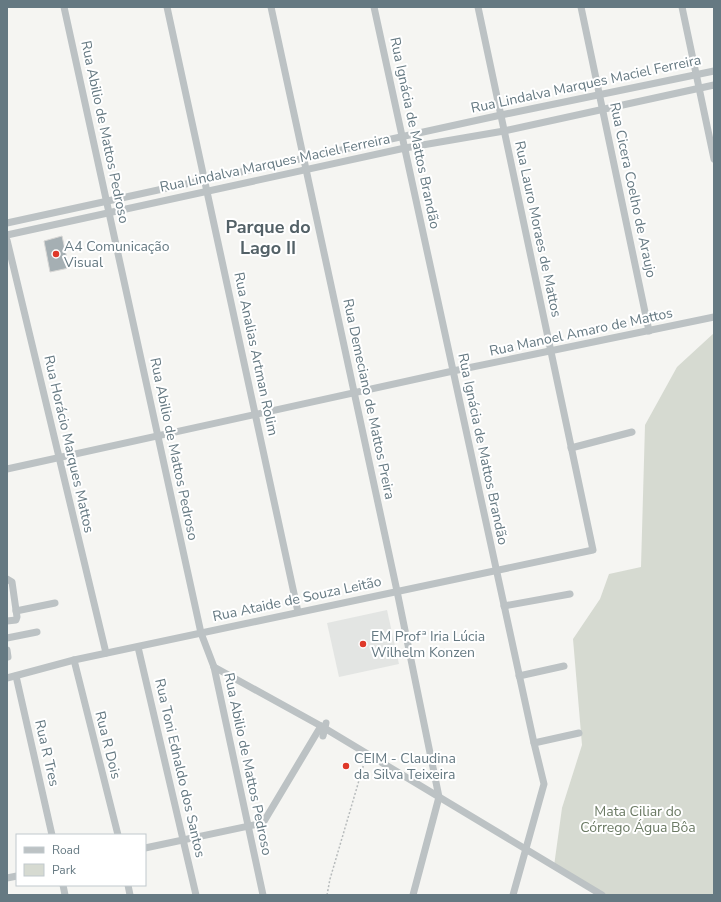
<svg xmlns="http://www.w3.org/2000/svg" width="721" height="902" font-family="'Nunito Sans',sans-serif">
<rect width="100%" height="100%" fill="#f5f5f2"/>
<polygon fill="#e3e5e3" points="387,610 399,664 339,677 327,623"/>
<polygon fill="#d6dad1" points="714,333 714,895 603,895 554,866 562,808 582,745 573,639 600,599 609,574 641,567 645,425 677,367"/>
<polygon fill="#a5afb3" stroke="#d7d6d4" points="62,236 69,268 50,272 44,241"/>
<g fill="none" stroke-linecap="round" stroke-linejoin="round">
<polyline stroke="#b7bbbc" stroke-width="1.5" stroke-dasharray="2 2" stroke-linecap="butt" points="327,895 330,879 365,760"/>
<g stroke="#bcc2c4" stroke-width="7">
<polyline points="64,7 201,633 214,667 263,895"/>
<polyline points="167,7 298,612"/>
<polyline points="271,7 397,591 439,797 413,895"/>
<polyline points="374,7 534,743 544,784 513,895"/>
<polyline points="581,7 649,331"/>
<polyline points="682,7 714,159"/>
<polyline points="7,223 501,115 714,71"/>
<polyline points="7,235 405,148 504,131 714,85"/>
<polyline points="7,240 106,653"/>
<polyline points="571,448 632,432"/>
<polyline points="7,469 453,371 714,317"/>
<polyline points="7,579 12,582 17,617 16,620 7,621"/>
<polyline points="504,606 570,594"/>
<polyline points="16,611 55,603"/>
<polyline points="7,638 37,632"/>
<polyline points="138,647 196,895"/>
<polyline points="7,650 8,657"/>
<polyline points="74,660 118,835"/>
<polyline points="214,667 321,726 602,895"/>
<polyline points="16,676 52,835"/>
<polyline points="519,676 564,666"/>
<polyline points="7,678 74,660 593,550 478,7"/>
<polyline points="323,736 326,723"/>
<polyline points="534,743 579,733"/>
<polyline points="145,848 263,823 321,726"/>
<polyline points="7,878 17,876"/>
<polyline points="63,885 65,895"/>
<polyline points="128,885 130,895"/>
</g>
</g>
<g fill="#df3829" stroke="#fff" stroke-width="1.5">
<circle cx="56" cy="254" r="4"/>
<circle cx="363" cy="644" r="4"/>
<circle cx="346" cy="766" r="4"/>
</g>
<g text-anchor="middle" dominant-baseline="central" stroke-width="4" stroke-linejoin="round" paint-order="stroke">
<g font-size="14" fill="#657982" stroke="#fff">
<text transform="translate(586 84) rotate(-12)">Rua Lindalva Marques Maciel Ferreira</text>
<text transform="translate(105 132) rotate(78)">Rua Abilio de Mattos Pedroso</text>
<text transform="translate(415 133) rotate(78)">Rua Ignácia de Mattos Brandão</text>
<text transform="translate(275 163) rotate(-12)">Rua Lindalva Marques Maciel Ferreira</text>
<text transform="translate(633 190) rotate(78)">Rua Cicera Coelho de Araujo</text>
<text transform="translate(538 229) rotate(78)">Rua Lauro Moraes de Mattos</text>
<text transform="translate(581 332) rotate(-12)">Rua Manoel Amaro de Mattos</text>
<text transform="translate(256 354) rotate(78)">Rua Analias Artman Rolim</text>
<text transform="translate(369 399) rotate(78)">Rua Demeciano de Mattos Preira</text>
<text transform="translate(69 444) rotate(77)">Rua Horácio Marques Mattos</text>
<text transform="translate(174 449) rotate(78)">Rua Abilio de Mattos Pedroso</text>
<text transform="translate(483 449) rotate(78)">Rua Ignácia de Mattos Brandão</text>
<text transform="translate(297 599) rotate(-12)">Rua Ataide de Souza Leitão</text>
<text transform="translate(108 745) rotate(76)">Rua R Dois</text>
<text transform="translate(47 753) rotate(77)">Rua R Tres</text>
<text transform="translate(248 764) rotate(78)">Rua Abilio de Mattos Pedroso</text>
<text transform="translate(180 768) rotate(77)">Rua Toni Ednaldo dos Santos</text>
</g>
<g font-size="14" fill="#657982" stroke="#fff" text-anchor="start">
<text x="64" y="246">A4 Comunicação<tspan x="64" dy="16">Visual</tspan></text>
<text x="371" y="636">EM Profª Iria Lúcia<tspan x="371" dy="16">Wilhelm Konzen</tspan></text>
<text x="354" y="758">CEIM - Claudina<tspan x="354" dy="16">da Silva Teixeira</tspan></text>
</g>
<g font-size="14" fill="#6b7a64" stroke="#fff">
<text x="638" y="811">Mata Ciliar do<tspan x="638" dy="16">Córrego Água Bôa</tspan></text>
</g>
<g font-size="18" font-weight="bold" fill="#536167" stroke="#fff">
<text x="268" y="227">Parque do<tspan x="268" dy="21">Lago II</tspan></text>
</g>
</g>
<rect width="721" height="902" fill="none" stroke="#657982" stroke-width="16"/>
<rect x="16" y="834" width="130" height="52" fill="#ffffff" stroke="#c1c9cd"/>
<rect x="24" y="847" width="20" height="6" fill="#bcc2c4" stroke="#c1c9cd"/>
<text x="52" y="854" font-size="12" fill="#657982">Road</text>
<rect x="24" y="864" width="20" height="12" fill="#d6dad1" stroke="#c1c9cd"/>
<text x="52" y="874" font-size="12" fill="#657982">Park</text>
</svg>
